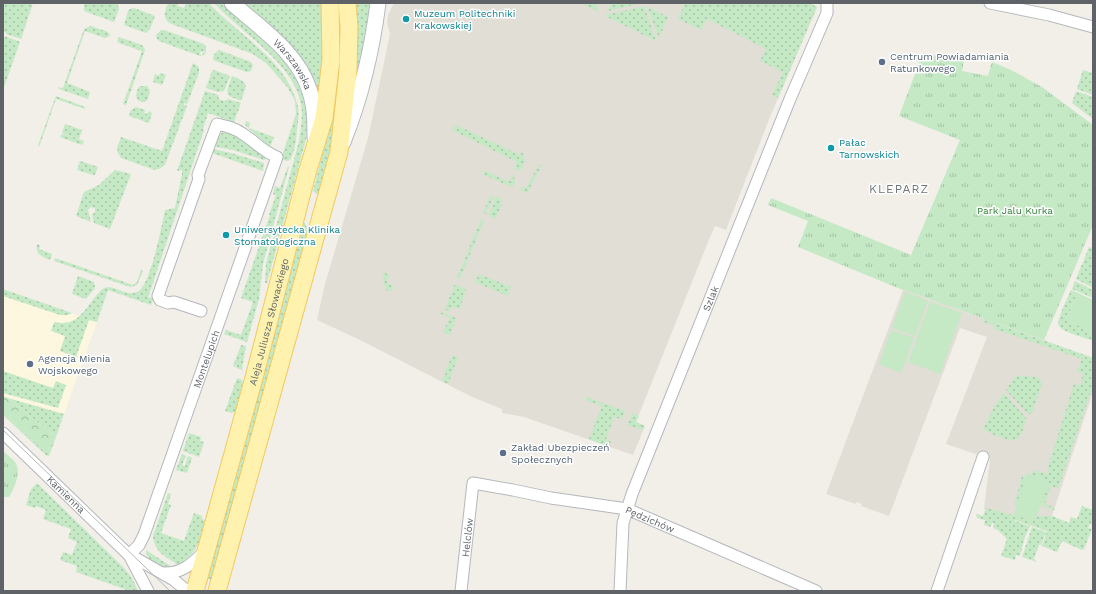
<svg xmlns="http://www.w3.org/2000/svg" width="1096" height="594" font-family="'Work Sans',sans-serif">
<defs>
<pattern id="grass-dots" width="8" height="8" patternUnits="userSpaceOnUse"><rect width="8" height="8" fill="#c5e8c5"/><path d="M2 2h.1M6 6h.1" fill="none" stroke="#a3c0a4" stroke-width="1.8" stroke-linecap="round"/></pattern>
<pattern id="forest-crowns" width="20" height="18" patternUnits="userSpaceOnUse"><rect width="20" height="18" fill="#c5e8c5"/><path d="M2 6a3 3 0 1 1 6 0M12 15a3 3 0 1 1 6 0" fill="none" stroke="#a3c0a4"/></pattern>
<pattern id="park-tufts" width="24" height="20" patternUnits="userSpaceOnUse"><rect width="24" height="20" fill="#c5e8c5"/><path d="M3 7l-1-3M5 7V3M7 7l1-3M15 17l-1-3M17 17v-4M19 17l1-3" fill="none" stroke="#a3c0a4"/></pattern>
</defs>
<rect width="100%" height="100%" fill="#f1efe8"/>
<polygon fill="#fef7e0" points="3,289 97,322 49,456 3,413"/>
<g fill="#e1ded6">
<polygon points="394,3 809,3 817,7 770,117 726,230 715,226 708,242 636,422 645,426 633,455 524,417 502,413 502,409 470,396 360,340 317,320 325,284 368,138 390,34 387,23 388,15"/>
<polygon points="903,290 1093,358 1093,392 1047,531 984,509 990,459 946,444 987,337 960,328 889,516 861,506 862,504 857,502 856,504 826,494"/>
</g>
<g fill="url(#grass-dots)">
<polygon points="3,3 33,3 21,39 6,34 6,32 3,31"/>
<polygon points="84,3 117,3 119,9 114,22 84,11"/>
<path d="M168,3L178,4V6L184,8L186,3H209C238,35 285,59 297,103C300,111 298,121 297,130C296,140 295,151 290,160L287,161L281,159L296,114L295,101L288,88L267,64L253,54L169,23C162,16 165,11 168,3Z"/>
<path d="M214,3H221C262,43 314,68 306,139L267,283H265L266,264L299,141C301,129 303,116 301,104C293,62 241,33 214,3Z"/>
<polygon points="240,3 324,3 325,41 319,92 317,92"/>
<path d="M337,3H340C342,41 342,79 336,117C333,143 325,169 318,195L313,191L327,136Z"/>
<polygon points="354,3 371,3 369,28 358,76 356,78 355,76"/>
<polygon points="581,3 596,3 599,11 599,12"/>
<polygon points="612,3 643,3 607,11"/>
<polygon points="685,3 809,3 817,7 778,98 772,95 783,72 760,61 766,49 707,19 701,30 678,19"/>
<polygon points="644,6 656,41 605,16 606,15"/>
<polygon points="648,7 668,17 659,38 647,7"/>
<polygon points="134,8 155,16 150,29 146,33 124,25 128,11 130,9"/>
<polygon points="91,26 108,32 110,36 105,38 85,31 67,83 90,92 88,99 59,89 58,87 63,88 84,29"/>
<polygon points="161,30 164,30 204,44 206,47 206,52 201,51 199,54 202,55 203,52 206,53 204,55 200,56 159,41 157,39 156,35"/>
<polygon points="5,36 20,42 3,90 3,43"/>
<polygon points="119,37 142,45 145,50 126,105 123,104 142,51 119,43 117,41"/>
<polygon points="219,50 251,62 253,65 251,71 247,72 215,61 213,59 214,54"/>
<polygon points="193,63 199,67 199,73 187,104 184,103 184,105 187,106 165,165 159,169 155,170 121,158 117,151 118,150 117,148 121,137 162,151"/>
<polygon points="214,70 230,76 224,91 218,92 206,88 212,71"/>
<polygon points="1083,70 1093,73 1093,95 1077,89"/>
<polygon points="160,73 166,75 162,85 153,82 155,74 159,76"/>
<path d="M232,76C250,83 247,85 241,101L229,96L227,91Z"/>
<polygon points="141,86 147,86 150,91 148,99 145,102 138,101 136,95 138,88"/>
<path d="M205,91L218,95L219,99L224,101L228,99L241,103L234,122L208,113L203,129L204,130L148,298L154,297L151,305L108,290L97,322L89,320L76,357L60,351L65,336L51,331L54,322C83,328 86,302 104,288C115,284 125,297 137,292C150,288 162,225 165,210L175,208L182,174V170L177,171Z"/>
<polygon points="1076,91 1093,97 1093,119 1072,103"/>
<polygon points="56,96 85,107 85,109 56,99 39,147 38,145"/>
<polygon points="136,107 145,110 144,113 147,114 149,111 152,113 149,123 129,116 131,110"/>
<polygon points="246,121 250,123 249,128 274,137 270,147 245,125"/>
<polygon points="65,124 82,130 79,139 62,133"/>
<polygon points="456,125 520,155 522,151 525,161 522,169 518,170 514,169 517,162 452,130"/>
<polygon points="223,131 232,132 266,159 264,160 233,150 212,146"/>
<polygon points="64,134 84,141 82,145 60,137 61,135"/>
<polygon points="213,149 231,153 264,163 263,171 212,153"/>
<polygon points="80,161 98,167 95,175 90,174 77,170"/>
<polygon points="539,165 542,165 527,193 519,189 521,187 526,188"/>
<polygon points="288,166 289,167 263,264 259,299 247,342 224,334 226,330 241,335 253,302 241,298 270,215 269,215 276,195 273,194 275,186 280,188"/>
<polygon points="115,170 131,174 110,229 94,223 92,215 95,212 95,208 91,207 88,210 91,222 76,216 84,192 99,185"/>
<polygon points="484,170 509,182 512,175 515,179 515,183 512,187 484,175"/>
<polygon points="491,195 494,196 486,214 483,213"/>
<polygon points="496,196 501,198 502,204 495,219 489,216"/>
<polygon points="481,219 484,220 460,279 457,278"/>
<polygon points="304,223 305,223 308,231 211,580 207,578 267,362"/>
<path d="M37,244L40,245L39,249L52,254L50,260C42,257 35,254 37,244Z"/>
<polygon points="1089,247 1093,248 1093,261 1092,262 1093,267 1093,288 1076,279"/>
<polygon points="55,258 133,285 137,282 141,270 143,271 137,285 130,287 54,261"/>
<polygon points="383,272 390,275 386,281 395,288 387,292 384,283"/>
<polygon points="479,274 511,287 508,296 475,282"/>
<polygon points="78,276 94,282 95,288 86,299 72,294"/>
<polygon points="1075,281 1093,290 1093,298 1072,289"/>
<polygon points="455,284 466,289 460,309 451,307 449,312 445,309"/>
<polygon points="3,289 72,313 68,315 60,315 3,296"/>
<path d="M1071,290L1078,293L1066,320L1093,332L1092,340C1085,338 1062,332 1059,326C1056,320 1068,297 1071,290Z"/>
<polygon points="440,311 456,318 450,335 443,332 450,318 440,313"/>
<polygon points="984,319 1093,358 1093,385 1058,489 1051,486 1045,504 1055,508 1054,510 1044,507 1041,503 1049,481 1032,475 1033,470 1048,474 1049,470 1047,470 1074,384 1080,385 1083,374 1077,372 1082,359 994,329 995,326 984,322"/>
<polygon points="241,345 246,346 242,369 243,370 236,368 237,365 235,367 233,366"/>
<polygon points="453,355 458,357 448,384 442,381 446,372 445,371"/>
<polygon points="3,371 53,388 56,381 66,385 58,408 3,393"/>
<polygon points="1016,376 1038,377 1042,384 1032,413 1028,414 1006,390"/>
<polygon points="237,378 242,380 243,382 235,413 233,412 232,413 225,411"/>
<path d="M1004,393L1026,418C1025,423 1023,431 1020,436C1014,447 990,433 983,429L994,407Z"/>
<polygon points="586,397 625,411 622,419 614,417 606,439 611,442 609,447 589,439 602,406 585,400"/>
<polygon points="8,398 64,414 56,437"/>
<polygon points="3,413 48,455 47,456 3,415"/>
<polygon points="632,413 639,416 636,422 645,426 643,430 627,425"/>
<polygon points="189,433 201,437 200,441 204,442 199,457 183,451"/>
<polygon points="182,454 186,456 182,465 185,466 188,456 192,458 187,473 176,470"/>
<polygon points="1022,476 1026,477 1016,506 1014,506"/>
<polygon points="37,483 124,568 132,578 138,591 130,591 76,572 77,566 60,560 63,552 72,555 77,542 68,538 71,529 43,519 46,510 36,506 35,508 26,505 31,489"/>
<path d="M168,493L171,494L168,504L171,505L161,533L184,541L194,513L202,516V519L205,520C199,542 199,552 178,565C165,556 155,553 153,536Z"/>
<polygon points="1082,506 1093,510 1093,525 1090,524 1088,528 1092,529 1084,549 1082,550 1062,541 1057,552 1042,546 1047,531 1015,520 1015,521 1030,526 1025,537 1020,556 1016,555 1015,560 1001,556 1007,539 998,530 993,528 994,523 992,523 990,527 984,525 985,520 977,518 976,514 983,516 986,508 1035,521 1037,516 1052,516 1069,523 1071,517 1077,519"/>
<polygon points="1032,527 1046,532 1041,545 1039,545 1034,559 1037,562 1022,557"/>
<path d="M146,550L172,567C161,568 146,562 146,550Z"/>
</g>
<polygon fill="url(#forest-crowns)" points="3,396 8,398 56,437 49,456 3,413"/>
<g fill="url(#park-tufts)">
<polygon points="923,53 964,61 962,71 988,76 992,62 1011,70 1042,87 1093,125 1093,225 1044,340 903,290 798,247 808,221 768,205 771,198 911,255 960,140 899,116"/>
<path d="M3,451C7,455 12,458 15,462C22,472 14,489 9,497H3Z"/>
</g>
<g fill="#c5e8c5">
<polygon points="905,292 928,301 915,336 892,328"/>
<polygon points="1078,293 1093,300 1093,332 1066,320"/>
<polygon points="930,302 962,313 940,374 908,362"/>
<polygon points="891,330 914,338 901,373 879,364"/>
<polygon points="1027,473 1049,481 1035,521 1014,515"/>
</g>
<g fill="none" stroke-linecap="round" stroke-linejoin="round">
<defs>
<g id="street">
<polyline points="990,3 1049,15 1093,27"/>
<path id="s1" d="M3,433L129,555L148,591"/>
<path id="s2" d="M129,555L139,545L144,535L277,157C262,151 256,142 243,134C235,128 226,126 217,124L198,175L199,179L158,296L160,300L168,303L174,302L201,311"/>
<polyline points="130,555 174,580 187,591"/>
<path d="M163,573C181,574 192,564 204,552"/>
<path id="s3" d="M461,591L473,483L513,490L551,498L627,509L816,591"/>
<path id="s4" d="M620,591L623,523L632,494L790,99L827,13V3"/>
<polyline points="937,591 983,457"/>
</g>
<g id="secondary">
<path id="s5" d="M232,3C260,28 297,52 309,89C315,105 315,121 315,138"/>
<path d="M343,142C361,97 372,51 378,3"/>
</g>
<g id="primary">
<path id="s6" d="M195,591L255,374L307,173L324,118L331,60L330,3"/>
<polyline points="217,591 339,152 348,71 349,26 347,3"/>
</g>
</defs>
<use href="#street" stroke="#b5b8bc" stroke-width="13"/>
<use href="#secondary" stroke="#b6babf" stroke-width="17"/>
<use href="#primary" stroke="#f2c960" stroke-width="19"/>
<use href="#street" stroke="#fff" stroke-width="11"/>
<use href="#secondary" stroke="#fff" stroke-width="15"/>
<use href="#primary" stroke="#fff2af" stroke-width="17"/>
<polyline stroke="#b6b7b8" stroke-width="1" points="3,430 170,591"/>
</g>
<g fill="#0f9aa8" stroke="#fff" stroke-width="1.5">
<circle cx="406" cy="19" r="4"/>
<circle cx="831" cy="148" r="4"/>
<circle cx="226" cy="235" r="4"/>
</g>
<g fill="#5c6f8a" stroke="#fff" stroke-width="1.5">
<circle cx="882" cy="62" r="4"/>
<circle cx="30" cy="364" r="4"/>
<circle cx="503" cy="453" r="4"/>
</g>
<g text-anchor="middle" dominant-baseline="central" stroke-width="3" stroke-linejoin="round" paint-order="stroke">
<g font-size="10" fill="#0d838f" stroke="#fff" text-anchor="start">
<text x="414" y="13">Muzeum Politechniki<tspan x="414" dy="12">Krakowskiej</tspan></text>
<text x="839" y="142">Pałac<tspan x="839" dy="12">Tarnowskich</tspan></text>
<text x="234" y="229">Uniwersytecka Klinika<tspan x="234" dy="12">Stomatologiczna</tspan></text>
</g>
<g font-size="10" fill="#4e5e75" stroke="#fff" text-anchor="start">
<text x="890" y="56">Centrum Powiadamiania<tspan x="890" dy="12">Ratunkowego</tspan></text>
<text x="38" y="358">Agencja Mienia<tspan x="38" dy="12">Wojskowego</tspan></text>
<text x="511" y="447">Zakład Ubezpieczeń<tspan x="511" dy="12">Społecznych</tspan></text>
</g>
<g font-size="10" fill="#5f6368" stroke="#fff">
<text stroke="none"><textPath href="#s5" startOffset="87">Warszawska</textPath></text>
<text stroke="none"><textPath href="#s4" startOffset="309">Szlak</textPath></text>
<text stroke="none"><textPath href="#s6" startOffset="279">Aleja Juliusza Słowackiego</textPath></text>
<text stroke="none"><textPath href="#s2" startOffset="212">Montelupich</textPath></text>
<text stroke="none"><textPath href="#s1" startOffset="88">Kamienna</textPath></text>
<text stroke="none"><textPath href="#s3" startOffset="290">Pędzichów</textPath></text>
<text stroke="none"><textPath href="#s3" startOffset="54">Helclów</textPath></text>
</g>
<g font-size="10" fill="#348238" stroke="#fff">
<text x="1015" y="210">Park Jalu Kurka</text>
</g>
<g font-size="12" letter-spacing="1" fill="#70757a" stroke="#fff">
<text x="899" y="189">KLEPARZ</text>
</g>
</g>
<rect width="1096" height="594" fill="none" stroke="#5f6368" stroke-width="8"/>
</svg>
